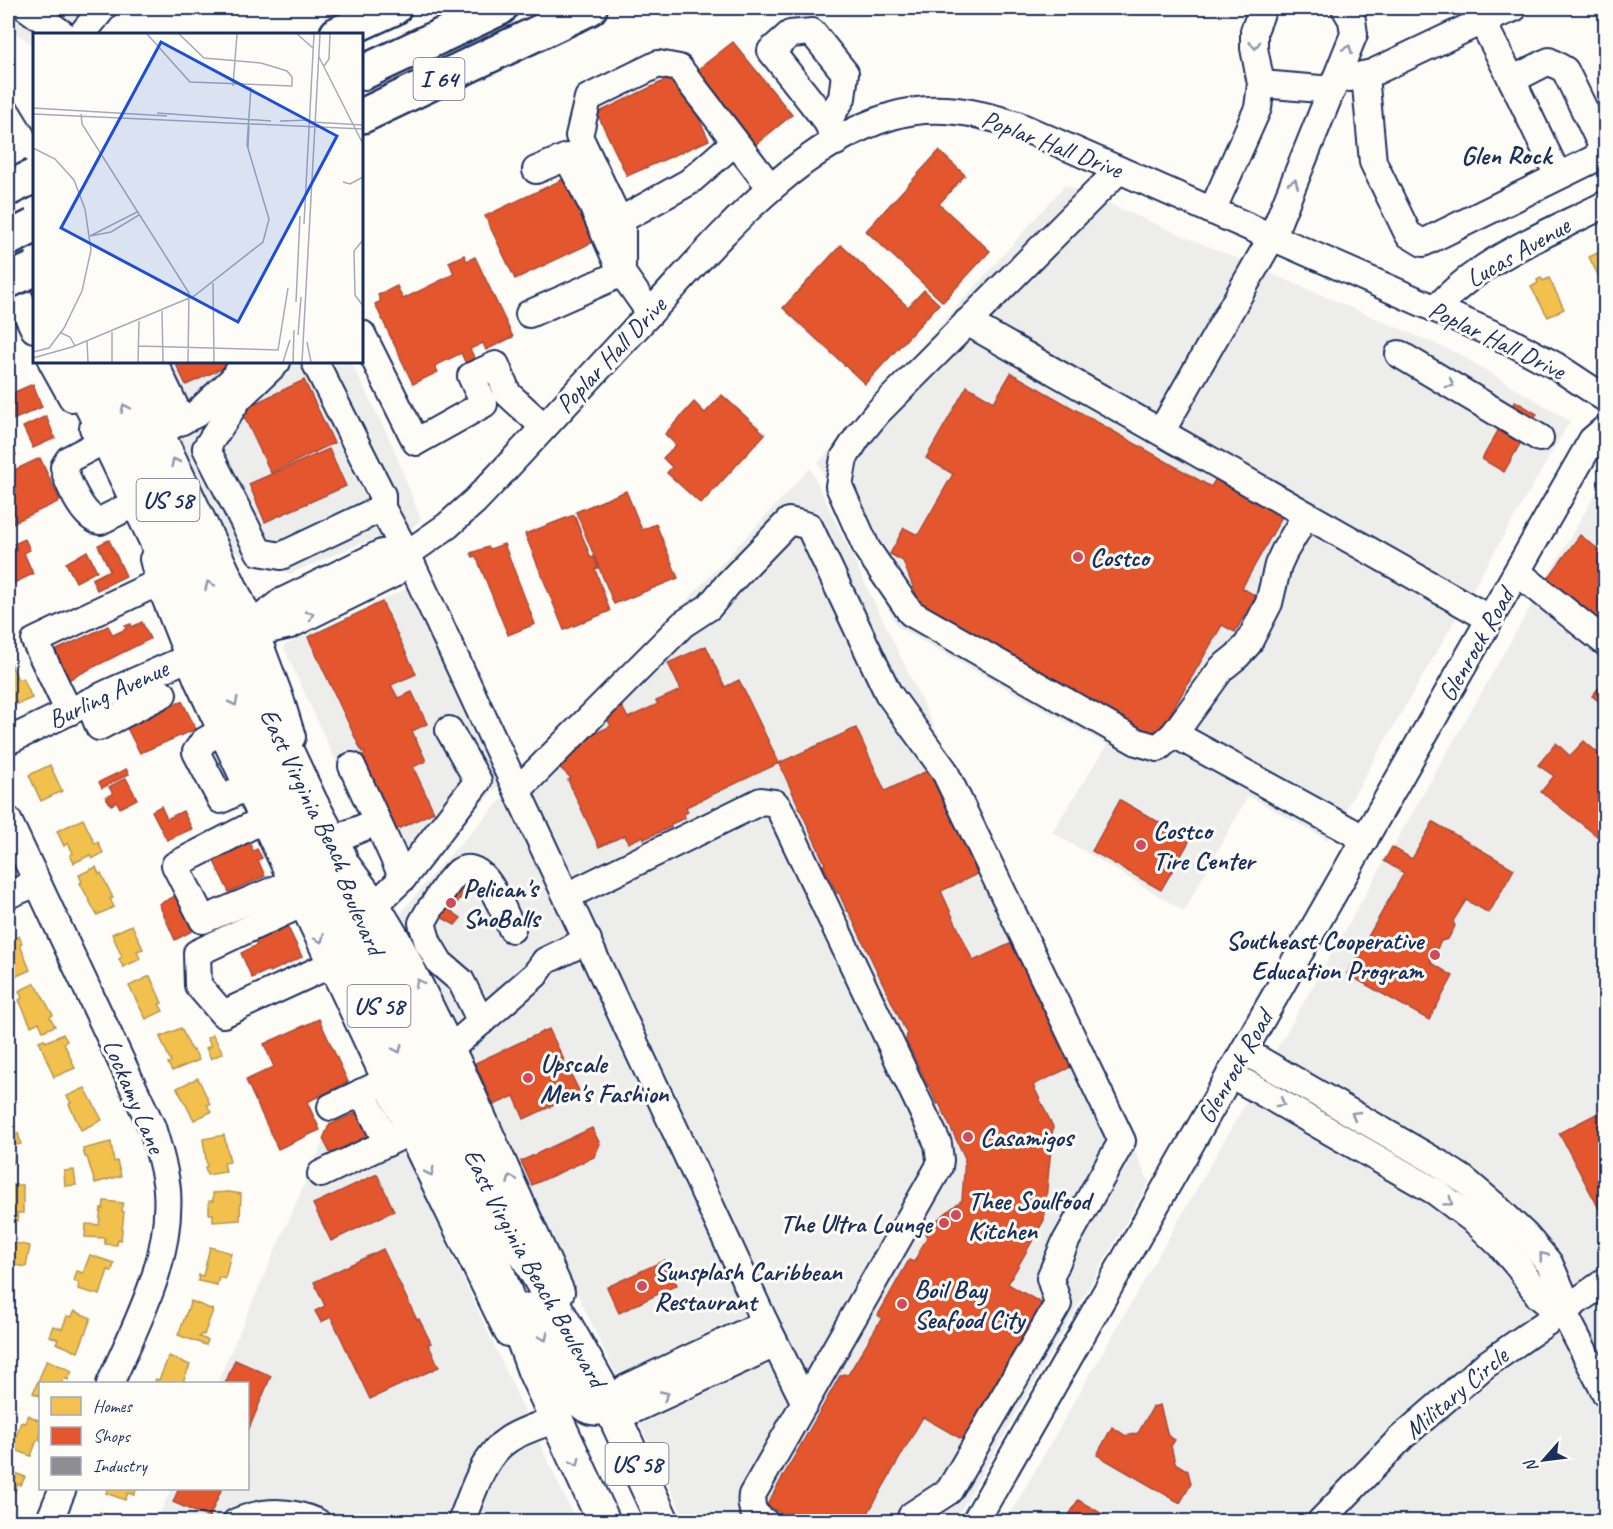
<svg xmlns="http://www.w3.org/2000/svg" width="1613" height="1529" font-family="Caveat,sans-serif">
<rect width="100%" height="100%" fill="#fdfcf7"/>
<filter id="ink" filterUnits="userSpaceOnUse"><feTurbulence type="fractalNoise" baseFrequency=".0167" numOctaves="2"/><feDisplacementMap in="SourceGraphic" scale="12" xChannelSelector="R" yChannelSelector="G"/><feConvolveMatrix kernelMatrix="1 2 1 2 8 2 1 2 1" color-interpolation-filters="sRGB"/></filter>
<g filter="url(#ink)">
<g fill="#edeeec">
<polygon points="8,8 116,8 96,34 34,34 34,46 8,27"/>
<polygon points="1065,185 1459,354 1570,421 1328,840 1248,796 1184,911 1052,832 1107,745 897,627 818,463"/>
<polygon points="139,362 351,362 392,444 421,520 407,532 359,544 290,574 229,550"/>
<polygon points="810,468 1015,895 1149,1182 955,1521 686,1521 397,918 435,871"/>
<polygon points="1605,477 1605,1521 1006,1521"/>
<polygon points="408,588 500,783 398,897 283,646"/>
<polygon points="381,1103 576,1521 156,1522 171,1489 248,1488 248,1384 217,1383 328,1130"/>
</g>
<g fill="#f2c14e" stroke="#b29553" stroke-width="1.5">
<polygon points="1606,249 1606,273 1599,277 1589,257"/>
<polygon points="1541,278 1543,281 1549,278 1564,309 1548,317 1531,287 1538,283 1537,280"/>
<polygon points="8,657 18,680 23,678 32,698 18,704 17,702 14,704 15,706 10,709 8,707"/>
<polygon points="50,765 62,791 41,801 29,775"/>
<polygon points="83,819 95,844 98,842 103,853 92,859 90,855 74,863 70,855 73,853 68,843 64,846 57,831"/>
<polygon points="96,867 99,874 101,873 113,898 110,899 114,907 97,915 80,883 82,882 79,875"/>
<polygon points="132,925 143,949 137,951 140,959 123,967 119,959 122,957 112,934"/>
<polygon points="19,936 22,943 20,945 30,970 10,979 8,973 8,941"/>
<polygon points="150,976 162,1003 159,1004 163,1011 146,1019 129,986"/>
<polygon points="35,983 53,1015 50,1017 55,1026 43,1031 39,1022 31,1026 19,1000 22,998 19,991"/>
<polygon points="181,1028 192,1051 194,1050 199,1060 172,1071 168,1063 171,1062 160,1037"/>
<polygon points="63,1034 67,1041 64,1043 75,1068 54,1077 39,1041 44,1039 46,1042"/>
<polygon points="213,1035 223,1053 211,1059 206,1048 211,1046 207,1038"/>
<polygon points="198,1078 210,1104 207,1105 211,1112 194,1120 177,1088"/>
<polygon points="85,1088 102,1120 81,1130 69,1104 71,1103 67,1096"/>
<polygon points="8,1128 9,1135 18,1133 21,1144 12,1146 13,1163 8,1165"/>
<polygon points="224,1135 230,1162 224,1163 226,1172 207,1175 205,1167 207,1166 203,1139"/>
<polygon points="111,1142 114,1162 117,1161 121,1176 95,1183 87,1157 85,1157 83,1149"/>
<polygon points="74,1170 76,1185 65,1186 64,1171"/>
<polygon points="8,1185 23,1185 23,1213 17,1213 18,1221 8,1222"/>
<polygon points="229,1192 241,1194 240,1220 213,1222 213,1214 209,1214 209,1201 213,1201 213,1193"/>
<polygon points="104,1201 123,1203 122,1211 124,1212 121,1240 118,1239 117,1245 105,1244 105,1238 85,1237 86,1224 99,1225 101,1208 103,1209"/>
<polygon points="8,1236 11,1236 10,1242 30,1246 26,1267 15,1265 13,1274 10,1274 8,1282"/>
<polygon points="210,1247 231,1253 225,1279 219,1277 217,1285 198,1281 199,1275 203,1276"/>
<polygon points="90,1255 114,1263 112,1271 108,1270 100,1295 78,1289 79,1283 74,1281 77,1271 83,1273"/>
<polygon points="191,1301 213,1310 204,1335 202,1334 199,1337 208,1340 206,1345 178,1335"/>
<polygon points="74,1311 91,1318 78,1352 56,1343 58,1339 49,1336 53,1326 62,1329 67,1316 72,1317"/>
<polygon points="169,1356 190,1365 182,1384 154,1384 156,1379 159,1380"/>
<polygon points="47,1360 72,1371 68,1380 64,1378 62,1384 40,1384 40,1396 33,1393"/>
<polygon points="28,1415 40,1421 40,1441 37,1440 31,1456 8,1447 8,1434 15,1438 21,1422 25,1423"/>
<polygon points="8,1470 25,1477 21,1485 18,1484 8,1506"/>
<polygon points="108,1488 137,1488 134,1495 128,1493 125,1500 106,1493"/>
<polygon points="100,1512 121,1521 121,1522 96,1522"/>
</g>
<g fill="#e4572e" stroke="#a84b3c" stroke-width="1.5">
<polygon points="733,42 792,115 755,145 696,71"/>
<polygon points="678,74 709,140 627,176 597,113"/>
<polygon points="939,151 965,175 939,204 990,251 943,302 866,231"/>
<polygon points="572,175 602,238 515,279 485,216"/>
<polygon points="841,245 908,307 924,290 939,304 865,384 783,308"/>
<polygon points="464,255 467,261 475,257 513,337 486,350 483,343 470,349 475,359 466,364 461,353 435,366 438,372 413,384 375,304 381,301 378,295 397,286 403,299 454,274 449,262"/>
<polygon points="175,362 236,362 186,385"/>
<polygon points="1011,373 1211,487 1218,475 1284,513 1242,588 1256,596 1235,632 1222,625 1155,740 921,607 903,561 890,554 904,528 918,535 953,474 926,458 967,386 994,402"/>
<polygon points="304,380 334,443 271,473 241,410"/>
<polygon points="33,384 42,407 8,422 8,395"/>
<polygon points="722,395 765,434 701,504 667,473 672,467 663,458 676,445 665,434 694,402 705,413"/>
<polygon points="1515,401 1537,414 1504,472 1482,459"/>
<polygon points="46,416 55,438 33,448 23,427"/>
<polygon points="329,449 346,486 265,522 249,484"/>
<polygon points="14,450 16,455 8,459 8,453"/>
<polygon points="40,458 60,501 8,525 8,473"/>
<polygon points="626,491 642,530 656,524 678,578 614,604 576,512"/>
<polygon points="574,515 591,558 594,557 598,568 595,569 610,611 564,630 525,534"/>
<polygon points="1580,535 1606,555 1606,632 1543,585"/>
<polygon points="25,539 30,550 24,553 33,574 10,585 8,579 8,555 17,550 14,544"/>
<polygon points="109,540 126,576 97,590 92,579 110,570 98,545"/>
<polygon points="504,544 535,624 508,635 476,556 473,557 471,553 488,547 490,549"/>
<polygon points="87,551 97,571 76,582 66,563"/>
<polygon points="382,602 416,674 391,685 398,698 412,692 427,724 412,731 426,761 413,767 434,812 396,830 360,756 365,754 364,751 362,752 308,637"/>
<polygon points="142,622 150,639 66,681 52,652 108,626 113,635 126,629 125,626 131,624 132,627"/>
<polygon points="706,646 725,687 739,680 779,763 856,728 885,791 933,768 982,872 941,891 973,961 1014,942 1073,1066 1033,1085 1053,1127 1044,1220 1008,1284 1043,1304 965,1441 923,1417 863,1522 795,1522 767,1505 840,1376 843,1374 848,1375 882,1318 878,1315 909,1260 914,1262 927,1237 925,1233 926,1229 962,1200 965,1158 939,1103 937,1104 929,1086 928,1086 906,1040 907,1034 848,910 847,911 839,893 837,893 823,865 825,864 817,846 779,763 686,807 688,812 684,814 685,818 671,824 671,827 644,839 643,836 628,843 625,835 599,847 568,780 571,778 556,764 577,742 611,726 605,715 622,707 628,718 658,704 656,701 681,690 668,663"/>
<polygon points="1606,679 1606,707 1592,696"/>
<polygon points="182,701 196,729 140,753 127,728"/>
<polygon points="1584,741 1606,760 1606,843 1541,792 1554,776 1538,765 1556,743 1570,756"/>
<polygon points="126,769 129,774 102,788 99,782"/>
<polygon points="126,778 137,799 120,808 117,802 111,805 106,797 113,794 109,787"/>
<polygon points="1120,800 1190,840 1161,890 1092,851"/>
<polygon points="161,806 167,819 183,811 192,829 167,840 152,811"/>
<polygon points="1433,822 1514,869 1489,913 1466,900 1453,921 1455,926 1448,939 1441,941 1430,962 1453,976 1429,1020 1347,974 1404,873 1384,861 1392,847 1412,859"/>
<polygon points="246,834 253,851 257,849 262,858 258,860 265,876 229,892 210,853"/>
<polygon points="462,879 470,885 451,911 461,918 455,925 439,916"/>
<polygon points="177,895 194,930 175,940 159,904"/>
<polygon points="287,925 302,957 270,972 269,970 252,978 241,953 257,945 254,940"/>
<polygon points="319,1019 348,1082 307,1102 320,1130 278,1149 246,1080 274,1067 264,1044"/>
<polygon points="549,1029 580,1093 524,1119 514,1096 494,1105 475,1063"/>
<polygon points="1606,1109 1606,1222 1559,1133"/>
<polygon points="363,1110 377,1138 333,1158 323,1139 329,1125"/>
<polygon points="592,1128 600,1144 594,1157 532,1185 521,1161"/>
<polygon points="377,1174 394,1211 331,1241 313,1204"/>
<polygon points="383,1249 417,1320 419,1319 431,1343 428,1344 439,1367 370,1399 331,1317 321,1322 315,1311 325,1306 314,1282"/>
<polygon points="665,1260 677,1285 619,1313 607,1287"/>
<polygon points="235,1360 271,1376 248,1431 248,1384 225,1384"/>
<polygon points="1160,1405 1168,1436 1175,1440 1171,1446 1175,1463 1188,1471 1191,1484 1180,1503 1097,1455 1112,1427 1126,1436 1138,1433 1153,1407"/>
<polygon points="179,1488 222,1488 209,1518 173,1502"/>
<polygon points="1078,1500 1116,1522 1065,1522"/>
</g>
<polygon fill="#8d8d92" stroke="#6b7182" stroke-width="1.5" points="137,1516 149,1522 134,1522"/>
<g fill="none" stroke-linecap="round" stroke-linejoin="round">
<defs>
<g id="minor">
<polyline points="27,8 63,34"/>
<polyline points="82,34 103,8"/>
<polyline points="1365,75 1373,162 1408,234 1423,243 1596,158 1602,146 1565,70 1549,61 1512,80 1482,21 1480,8"/>
<polyline points="1349,78 1372,73 1482,21 1514,8"/>
<polyline points="1512,80 1558,176"/>
<polyline points="1261,84 1332,90"/>
<polyline points="8,114 22,137 34,164"/>
<polyline points="827,122 842,98 845,73 812,32 790,34 771,51 827,122 836,142"/>
<polyline points="536,170 567,157 591,203 617,262"/>
<polyline points="1119,170 877,413 859,435 844,458 839,486 867,549 911,613 1137,742 1158,748 1174,734 1222,668 1237,656 1248,644 1269,603 1278,565 1284,552 1306,515"/>
<polyline points="1212,211 1258,108 1261,84 1254,48 1254,31 1263,8"/>
<polyline points="619,221 689,182 735,142"/>
<polyline points="622,273 622,227 579,136 588,98 658,64 679,68 771,188"/>
<polyline points="8,274 34,329"/>
<path d="M1436,309C1480,259 1547,234 1606,204"/>
<polyline points="529,314 622,273 650,313"/>
<polyline points="967,322 1490,619"/>
<polyline points="362,334 416,442 484,404 471,376 496,365 508,394 544,427"/>
<polyline points="1399,354 1540,438"/>
<polyline points="52,362 72,398"/>
<polyline points="127,362 254,629 280,698 292,737"/>
<polyline points="154,362 182,421"/>
<polyline points="277,362 239,398 206,448 259,552 281,556 382,508"/>
<polyline points="315,362 382,495 382,508 407,554 765,1323 805,1403"/>
<path d="M93,428L107,439L69,459L64,467C67,482 84,520 100,521L138,502L143,518"/>
<polyline points="1161,432 1272,237 1354,34 1352,20 1345,8"/>
<polyline points="146,438 196,414 232,380 245,362"/>
<polyline points="153,559 159,582 198,681 410,1132 508,1333"/>
<polyline points="1517,572 1606,643"/>
<polyline points="254,629 266,614 281,602 382,553 394,552 407,554"/>
<polyline points="89,702 99,727 163,694"/>
<polyline points="69,712 35,641 159,582"/>
<polyline points="222,731 204,741 196,752 221,800 248,786"/>
<polyline points="1174,734 1365,839"/>
<path d="M8,741L108,693L254,629H272L290,625L393,574L400,567L407,554L447,526L475,501C534,439 591,376 649,314C716,242 794,145 892,116C934,103 976,112 1017,125L1511,342L1556,366L1606,399"/>
<polyline points="352,766 403,878"/>
<polyline points="518,790 683,624 709,607 728,584 789,521 809,526 888,693 944,770 1122,1141 1066,1241 1050,1278 1058,1304 949,1491 912,1515 909,1522"/>
<polyline points="264,819 175,865 203,920 293,882"/>
<path d="M8,820L152,1127C158,1148 165,1168 167,1190C172,1260 137,1322 110,1384"/>
<polyline points="332,840 377,822"/>
<polyline points="347,865 376,904 397,939 461,1069 561,1292"/>
<polyline points="8,895 37,883"/>
<path d="M567,896L761,801L775,803L779,808L938,1144L940,1160L939,1167L752,1495C750,1508 754,1515 765,1522"/>
<path d="M436,901C442,892 448,881 456,874C483,851 503,912 512,929"/>
<polyline points="304,903 197,953 198,985 223,1014 332,964"/>
<polyline points="376,904 403,878 478,781 449,730"/>
<polyline points="430,909 422,923 428,943 440,963 461,981 481,1022"/>
<polyline points="451,1048 535,975 545,961 588,940"/>
<polyline points="1244,1051 1440,1164 1463,1179 1495,1206 1526,1236 1549,1263 1562,1292 1562,1309 1606,1394"/>
<polyline points="1230,1074 1436,1192 1476,1222 1501,1246 1518,1266 1539,1296 1549,1304 1562,1309"/>
<polyline points="362,1092 387,1143"/>
<polyline points="331,1107 386,1081"/>
<polyline points="321,1174 410,1132"/>
<polyline points="610,1407 633,1410 775,1344"/>
<polyline points="610,1407 626,1388 765,1323"/>
<polyline points="49,1522 63,1488"/>
<path d="M236,1522C264,1510 289,1510 317,1522"/>
<path d="M461,1522C473,1493 482,1456 509,1439C523,1430 541,1425 557,1419"/>
<polyline points="975,1522 1592,440 1606,428"/>
<polyline points="1320,1522 1402,1437 1484,1366 1606,1281"/>
</g>
<g id="major">
<polyline points="8,156 34,214"/>
<polyline points="70,362 369,985 488,1244 534,1371 604,1522"/>
<path id="s1" d="M104,362L311,802L340,856L349,890L367,930L498,1206L601,1387L663,1522"/>
<path d="M531,1309C543,1333 566,1400 591,1408C596,1410 605,1408 610,1407"/>
</g>
<g id="highway">
<polyline points="337,34 394,8"/>
<polyline points="362,73 500,8"/>
<polyline points="362,116 590,8"/>
</g>
</defs>
<use href="#minor" stroke="#1b2f5e" stroke-width="30"/>
<use href="#major" stroke="#1b2f5e" stroke-width="36"/>
<use href="#highway" stroke="#1b2f5e" stroke-width="38"/>
<use href="#minor" stroke="#fdfcf7" stroke-width="26"/>
<use href="#major" stroke="#fdfcf7" stroke-width="32"/>
<use href="#highway" stroke="#fdfcf7" stroke-width="33"/>
<defs>
<g id="highway-bridge">
<polyline points="8,189 34,176"/>
<polyline points="8,239 34,226"/>
<polyline points="8,281 34,269"/>
</g>
</defs>
<use href="#highway-bridge" stroke="#1b2f5e" stroke-width="38" stroke-linecap="butt"/>
<use href="#highway-bridge" stroke="#fdfcf7" stroke-width="33"/>
</g>
<defs><path id="oneway-chevron" d="M-2-3.5L2.5 0L-2 3.5" fill="none" stroke-width="1.6" stroke-linecap="round" stroke-linejoin="round" transform="scale(1.5)"/></defs>
<g stroke="#8c96aa">
<use href="#oneway-chevron" transform="translate(1255 45) rotate(86)"/>
<use href="#oneway-chevron" transform="translate(1348 49) rotate(-68)"/>
<use href="#oneway-chevron" transform="translate(1294 183) rotate(-68)"/>
<use href="#oneway-chevron" transform="translate(1450 384) rotate(30)"/>
<use href="#oneway-chevron" transform="translate(125 408) rotate(-115)"/>
<use href="#oneway-chevron" transform="translate(175 462) rotate(-116)"/>
<use href="#oneway-chevron" transform="translate(209 585) rotate(-115)"/>
<use href="#oneway-chevron" transform="translate(310 615) rotate(-25)"/>
<use href="#oneway-chevron" transform="translate(234 702) rotate(64)"/>
<use href="#oneway-chevron" transform="translate(320 939) rotate(65)"/>
<use href="#oneway-chevron" transform="translate(419 983) rotate(-116)"/>
<use href="#oneway-chevron" transform="translate(398 1049) rotate(65)"/>
<use href="#oneway-chevron" transform="translate(1281 1103) rotate(30)"/>
<use href="#oneway-chevron" transform="translate(1355 1115) rotate(-150)"/>
<use href="#oneway-chevron" transform="translate(430 1172) rotate(64)"/>
<use href="#oneway-chevron" transform="translate(511 1179) rotate(-114)"/>
<use href="#oneway-chevron" transform="translate(1449 1202) rotate(37)"/>
<use href="#oneway-chevron" transform="translate(1543 1256) rotate(-129)"/>
<use href="#oneway-chevron" transform="translate(544 1337) rotate(65)"/>
<use href="#oneway-chevron" transform="translate(665 1395) rotate(-25)"/>
<use href="#oneway-chevron" transform="translate(576 1462) rotate(65)"/>
</g>
</g>
<g fill="#d1495b" stroke="#fdfcf7" stroke-width="2">
<circle cx="1078" cy="557" r="6"/>
<circle cx="1141" cy="845" r="6"/>
<circle cx="451" cy="903" r="6"/>
<circle cx="1435" cy="955" r="6"/>
<circle cx="528" cy="1078" r="6"/>
<circle cx="968" cy="1137" r="6"/>
<circle cx="956" cy="1215" r="6"/>
<circle cx="944" cy="1223" r="6"/>
<circle cx="642" cy="1286" r="6"/>
<circle cx="902" cy="1304" r="6"/>
</g>
<g text-anchor="middle" dominant-baseline="central" stroke-width="6" stroke-linejoin="round" paint-order="stroke">
<g fill="#fdfcf7" stroke="#5f6c8c" stroke-width="1.5">
<rect x="413.5" y="58" width="51" height="42" rx="4.5"/>
<rect x="136.5" y="479" width="63" height="42" rx="4.5"/>
<rect x="347.5" y="985" width="63" height="42" rx="4.5"/>
<rect x="605.5" y="1443" width="63" height="42" rx="4.5"/>
</g>
<g font-size="24" font-weight="bold" fill="#1b2f5e">
<text x="439" y="79">I 64</text>
<text x="168" y="500">US 58</text>
<text x="379" y="1006">US 58</text>
<text x="637" y="1464">US 58</text>
</g>
<g font-size="26" fill="#1b2f5e" stroke="#fdfcf7">
<text transform="translate(1052 144) rotate(21)">Poplar Hall Drive</text>
<text transform="translate(1518 252) rotate(-30)">Lucas Avenue</text>
<text transform="translate(1497 340) rotate(26)">Poplar Hall Drive</text>
<text transform="translate(611 355) rotate(-47)">Poplar Hall Drive</text>
<text transform="translate(1476 645) rotate(-60)">Glenrock Road</text>
<text transform="translate(108 694) rotate(-25)">Burling Avenue</text>
<text stroke="none"><textPath href="#s1" startOffset="518">East Virginia Beach Boulevard</textPath></text>
<text transform="translate(1235 1067) rotate(-60)">Glenrock Road</text>
<text transform="translate(134 1096) rotate(67)">Lockamy Lane</text>
<text stroke="none"><textPath href="#s1" startOffset="1004">East Virginia Beach Boulevard</textPath></text>
<text transform="translate(1456 1393) rotate(-40)">Military Circle</text>
</g>
<g font-size="26" font-weight="bold" fill="#1b2f5e" stroke="#fdfcf7" text-anchor="start">
<text x="1090" y="557">Costco</text>
<text x="1153" y="830">Costco<tspan x="1153" dy="30">Tire Center</tspan></text>
<text x="463" y="888">Pelican's<tspan x="463" dy="30">SnoBalls</tspan></text>
<text x="1423" y="940" text-anchor="end">Southeast Cooperative<tspan x="1423" dy="30">Education Program</tspan></text>
<text x="540" y="1063">Upscale<tspan x="540" dy="30">Men's Fashion</tspan></text>
<text x="980" y="1137">Casamigos</text>
<text x="968" y="1200">Thee Soulfood<tspan x="968" dy="30">Kitchen</tspan></text>
<text x="932" y="1223" text-anchor="end">The Ultra Lounge</text>
<text x="654" y="1271">Sunsplash Caribbean<tspan x="654" dy="30">Restaurant</tspan></text>
<text x="914" y="1289">Boil Bay<tspan x="914" dy="30">Seafood City</tspan></text>
</g>
<g font-size="27" font-weight="bold" fill="#1b2f5e" stroke="#fdfcf7">
<text x="1506" y="155">Glen Rock</text>
</g>
</g>
<g transform="translate(33 33)">
<rect width="330" height="330" fill="#fdfcf7"/>
<path fill="none" stroke="#a3aaba" stroke-width="1.5" d="M114,1L157,49L259,53V44L254,38L228,30L171,25L146,1M264,1L280,15M286,24L330,111M291,33L296,26L297,1M200,53L204,1M0,75L134,83M124,80L238,88M0,81L330,96M48,81L49,91L156,260L155,329M247,88L277,87M279,89L330,92M0,115L22,126L41,147L52,176L58,217L49,258L31,295L16,315L0,319M215,116L216,93M310,149L317,151L330,144M271,191L281,1M57,203L78,199L106,182M57,203L104,179M330,207L321,218L322,262L330,273M180,250L181,329M263,269L267,183M129,278L130,329M79,299V329M28,300L37,304L42,313M265,302L268,264M54,308L55,329M274,309L278,329M105,313L245,317L255,255M0,325L39,314L161,263L230,209L236,186L214,112L218,54M105,329L106,288M250,329L257,307M260,329L261,297M269,329L287,1"/>
<path fill="#1d4ed8" fill-opacity="0.15" stroke="#1d4ed8" stroke-width="3" d="M128,9L304,103L205,289L28,195Z"/>
<rect width="330" height="330" fill="none" stroke="#1b2f5e" stroke-width="3"/>
</g>
<rect width="1613" height="1529" fill="none" stroke="#fdfcf7" stroke-width="30"/>
<rect x="15" y="15" width="1583" height="1499" fill="none" stroke="#1b2f5e" stroke-width="2" filter="url(#ink)"/>
<rect x="39" y="1382" width="210" height="108" fill="#fdfcf7" stroke="#a3aaba" stroke-width="1.5"/>
<rect x="51" y="1397" width="30" height="18" fill="#f2c14e" stroke="#a3aaba" stroke-width="1.5"/>
<text x="93" y="1412" font-size="18" fill="#1b2f5e">Homes</text>
<rect x="51" y="1427" width="30" height="18" fill="#e4572e" stroke="#a3aaba" stroke-width="1.5"/>
<text x="93" y="1442" font-size="18" fill="#1b2f5e">Shops</text>
<rect x="51" y="1457" width="30" height="18" fill="#8d8d92" stroke="#a3aaba" stroke-width="1.5"/>
<text x="93" y="1472" font-size="18" fill="#1b2f5e">Industry</text>
<g transform="translate(1544 1460) rotate(242)" stroke="#fdfcf7" stroke-width="4.5" paint-order="stroke">
<path d="M0-4.5L10 22L0 15L-10 22Z" fill="#1b2f5e"/>
<text y="-9" font-size="16" font-weight="bold" text-anchor="middle" fill="#1b2f5e">N</text>
</g>
</svg>
